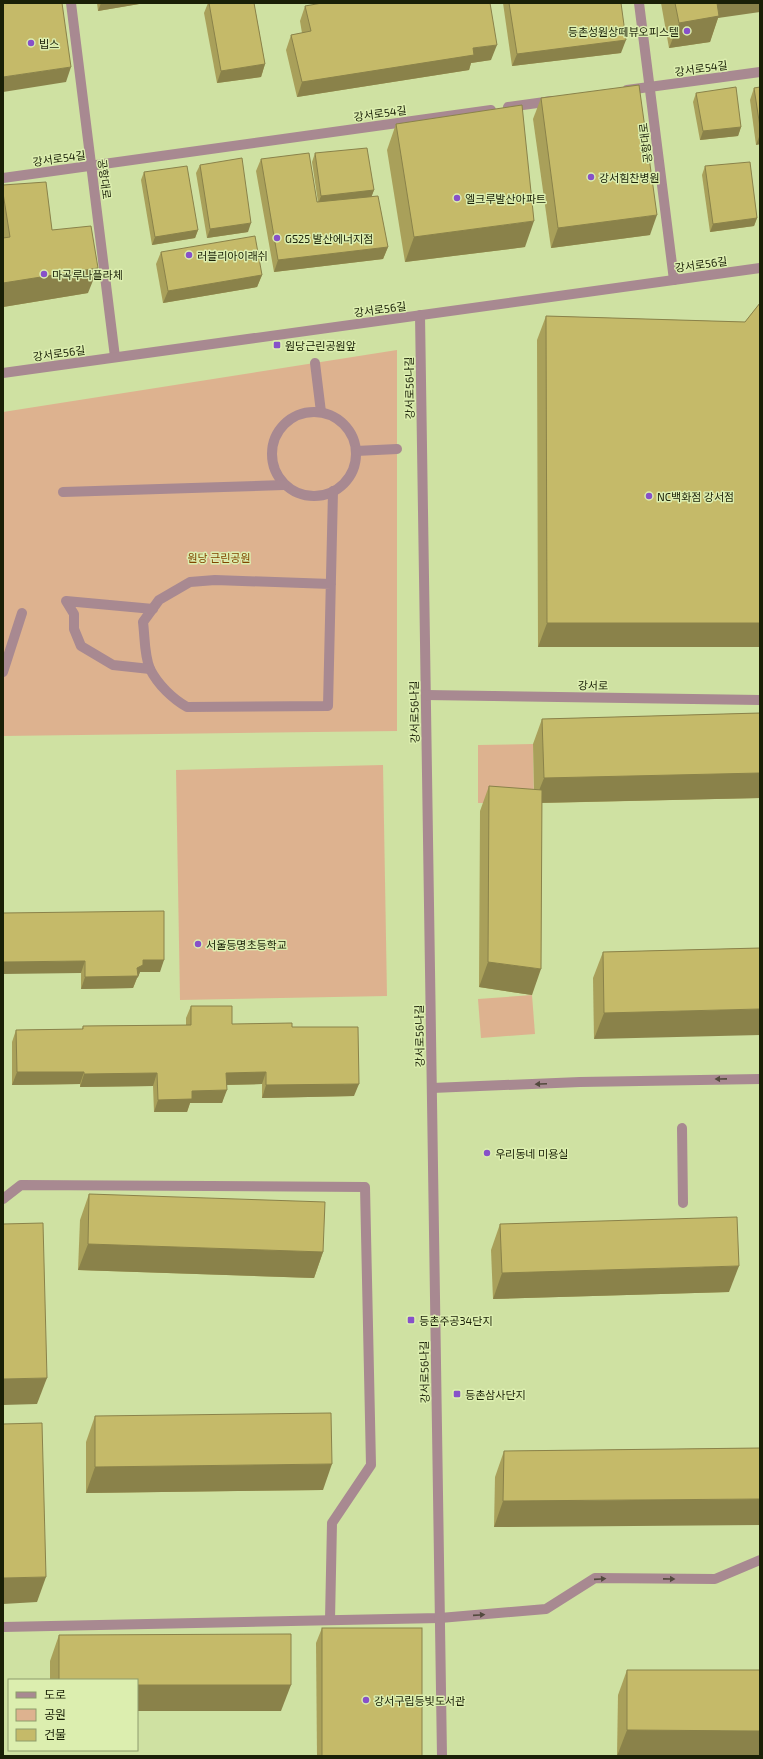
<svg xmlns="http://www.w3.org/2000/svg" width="763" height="1759" font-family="'Exo 2','Noto Sans KR',sans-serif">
<rect width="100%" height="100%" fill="#cfe1a2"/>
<g fill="#ddb28f">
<polygon points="397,350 397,731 3,736 3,412"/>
<polygon points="533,744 534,803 478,803 478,745"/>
<polygon points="383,765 387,996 180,1000 176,770"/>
<polygon points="532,995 535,1034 481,1038 478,999"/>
</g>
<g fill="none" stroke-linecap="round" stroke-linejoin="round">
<g stroke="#a88991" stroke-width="10">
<polyline points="432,1088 580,1082 760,1079"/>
<polyline points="682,1128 683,1203"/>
<polyline points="3,1199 21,1185 365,1187 371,1465 332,1523 330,1620"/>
<polyline points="3,1627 440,1618 546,1609 595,1578 715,1579 760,1560"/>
</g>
<g stroke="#a88991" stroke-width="10">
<polyline points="71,3 115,357"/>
<polyline points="639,3 674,280"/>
<polyline points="627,90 760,72"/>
<polyline points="508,107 552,101"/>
<polyline points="3,178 491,110"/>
<polyline points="420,315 442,1756"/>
<polyline points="315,363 321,412"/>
<polyline points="3,373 760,268"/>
<circle cx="314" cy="454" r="42"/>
<polyline points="356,451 397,449"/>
<polyline points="63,492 284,485"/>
<path d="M331,584L215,580L190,582L159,600L143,622C145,637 144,655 150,669C158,685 173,699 187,707L328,706L333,491"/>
<polyline points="150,669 113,665 81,646 74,629 74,614 66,601 153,609"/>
<polyline points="3,672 22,613"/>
<polyline points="426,695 760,700"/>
</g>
</g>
<g fill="#a9a05a">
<polygon points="97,3 145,3 98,11"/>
<polygon points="208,3 254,3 265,64 261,77 217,83 204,13"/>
<polygon points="503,3 621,3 621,53 512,66"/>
<polygon points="661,3 760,3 718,18 710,42 669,48"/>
<polygon points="305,6 491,60 471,63 469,70 297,97 286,50 291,35 302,33 300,21"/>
<polygon points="760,87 760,144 756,145 750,100 754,88"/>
<polygon points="696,93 741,127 738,136 700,140 693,102"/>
<polygon points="541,98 650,235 551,248 533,119"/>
<polygon points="396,124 525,247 405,262 387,150"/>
<polygon points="315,153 374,190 371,197 388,247 383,259 274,272 256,171 261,159 317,202 318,202 312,162"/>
<polygon points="200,165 248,232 207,238 196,173"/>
<polygon points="705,166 757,218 754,226 710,232 702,175"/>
<polygon points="144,172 198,230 195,238 152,245 141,180"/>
<polygon points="3,185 52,230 88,293 3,307"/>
<polygon points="161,252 262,275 257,287 163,303 156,264"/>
<polygon points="760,303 760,647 538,647 537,340 546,316 745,322"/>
<polygon points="760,713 760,798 542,803 532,995 479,987 480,811 489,786 534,790 533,744 542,719"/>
<polygon points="3,913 160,972 140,972 138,977 137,978 133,988 81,989 81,973"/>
<polygon points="760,948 594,1039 593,978 603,952"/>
<polygon points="191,1006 232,1024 292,1027 354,1096 262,1098 262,1084 227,1085 222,1103 190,1103 187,1112 154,1112 153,1086 80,1087 80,1084 12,1085 12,1042 16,1030 82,1029 83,1026 186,1025 186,1018"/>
<polygon points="89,1194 323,1252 314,1278 78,1270 80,1220"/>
<polygon points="500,1224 729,1292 493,1299 491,1250"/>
<polygon points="95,1416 323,1490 86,1493 86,1442"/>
<polygon points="760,1448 494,1527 495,1477 504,1451"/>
<polygon points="322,1628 422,1756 317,1756 316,1643"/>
<polygon points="59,1635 281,1711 137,1680 50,1680 50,1661"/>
<polygon points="627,1670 760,1756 617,1756 618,1695"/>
</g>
<g fill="#8a824a">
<polygon points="101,3 145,3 98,11"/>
<polygon points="713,3 760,3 760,12 718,18 710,42 669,48 679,23"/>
<polygon points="626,40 621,53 512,66 517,54"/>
<polygon points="497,45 491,60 471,63 469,70 297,97 302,82 473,48"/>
<polygon points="265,64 261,77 217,83 221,71"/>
<polygon points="71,67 66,82 3,92 3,77"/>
<polygon points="741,127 738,136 700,140 703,131"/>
<polygon points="760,134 760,144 756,145"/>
<polygon points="374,190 371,198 318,204 321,196"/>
<polygon points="657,215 650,235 551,248 558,228"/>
<polygon points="757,218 754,226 710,232 713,224"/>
<polygon points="534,221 525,247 405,262 414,237"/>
<polygon points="251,223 248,232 207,238 210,229"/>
<polygon points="198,230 195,238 152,245 155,237"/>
<polygon points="388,247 383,259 274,272 278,260"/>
<polygon points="98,268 88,293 3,307 3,283"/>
<polygon points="262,275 257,287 163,303 168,291"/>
<polygon points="547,623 760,623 760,647 538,647"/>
<polygon points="760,773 760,798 534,803 544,778"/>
<polygon points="143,960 164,960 160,972 140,972 138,977 137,978 133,988 81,989 85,977 137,968"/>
<polygon points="85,961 81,973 3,974 3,962"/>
<polygon points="488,962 541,969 532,995 479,987"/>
<polygon points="760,1009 760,1035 594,1039 604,1013"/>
<polygon points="17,1072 84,1072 80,1084 12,1085"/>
<polygon points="266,1072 262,1084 222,1085 226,1073"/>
<polygon points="157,1073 153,1086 80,1087 84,1074"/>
<polygon points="359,1084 354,1096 262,1098 266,1085"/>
<polygon points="227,1090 222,1103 190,1103 187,1112 154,1112 158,1100 192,1091"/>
<polygon points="88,1244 323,1252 314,1278 78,1270"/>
<polygon points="739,1266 729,1292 493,1299 502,1273"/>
<polygon points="47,1378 37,1404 3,1405 3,1379"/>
<polygon points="332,1464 323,1490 86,1493 95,1467"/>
<polygon points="760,1499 760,1525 494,1527 503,1501"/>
<polygon points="46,1577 37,1602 3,1604 3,1578"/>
<polygon points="137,1685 291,1685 281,1711 137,1711"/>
<polygon points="627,1730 760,1731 760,1756 617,1756"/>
</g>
<g fill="#c5ba69" stroke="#8a824a">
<polygon points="3,3 62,3 71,67 3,77"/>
<polygon points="209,3 254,3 265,64 221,71"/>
<polygon points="322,3 490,3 497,45 473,48 474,55 302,82 291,35 311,31 305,6"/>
<polygon points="509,3 621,3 626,40 517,54"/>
<polygon points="675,3 717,3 719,16 679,23"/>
<polygon points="639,85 657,215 558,228 541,98"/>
<polygon points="736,87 741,127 703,131 696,93"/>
<polygon points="760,87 760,127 754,88"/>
<polygon points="522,105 534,221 414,237 396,124"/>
<polygon points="367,148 374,190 321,196 315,153"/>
<polygon points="309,153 317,202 378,196 388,247 278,260 261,159"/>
<polygon points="242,158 251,223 210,229 200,165"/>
<polygon points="750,162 757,218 713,224 705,166"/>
<polygon points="187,166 198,230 155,237 144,172"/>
<polygon points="46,182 52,230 91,226 98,268 3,283 3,238 10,237 3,193 3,185"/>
<polygon points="255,236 262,275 168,291 161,252"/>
<polygon points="760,303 760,623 547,623 546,316 745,322"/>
<polygon points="760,713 760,773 544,778 542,719"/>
<polygon points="489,786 542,790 541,969 488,962"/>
<polygon points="164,911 164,960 143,960 143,965 137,968 138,976 85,977 85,961 3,962 3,913"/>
<polygon points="760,948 760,1009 604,1013 603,952"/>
<polygon points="191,1006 232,1006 232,1024 292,1023 292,1027 358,1027 359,1084 266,1085 266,1072 226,1073 227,1090 192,1091 192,1099 158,1100 157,1073 84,1074 84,1072 17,1072 16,1030 83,1029 83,1026 191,1025"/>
<polygon points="89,1194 325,1202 323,1252 88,1244"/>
<polygon points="737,1217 739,1266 502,1273 500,1224"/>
<polygon points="43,1223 47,1378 3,1379 3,1224"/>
<polygon points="331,1413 332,1464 95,1467 95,1416"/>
<polygon points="42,1423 46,1577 3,1578 3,1424"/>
<polygon points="760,1448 760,1499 503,1501 504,1451"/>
<rect x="322" y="1628" width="100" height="128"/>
<polygon points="291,1634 291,1685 137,1685 137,1680 59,1680 59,1635"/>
<polygon points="627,1670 760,1670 760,1731 627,1730"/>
</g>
<defs><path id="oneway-solid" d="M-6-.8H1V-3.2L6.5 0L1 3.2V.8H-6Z"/></defs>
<g fill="#534a3e">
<use href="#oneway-solid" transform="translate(721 1079) rotate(179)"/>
<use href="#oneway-solid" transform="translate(541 1084) rotate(178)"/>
<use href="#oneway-solid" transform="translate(600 1579) rotate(-4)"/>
<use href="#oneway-solid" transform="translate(669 1579) rotate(1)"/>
<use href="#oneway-solid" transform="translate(479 1615) rotate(-4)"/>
</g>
<g fill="#8751c9" stroke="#dceeaf" stroke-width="1.5">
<circle cx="687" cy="31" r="4"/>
<circle cx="31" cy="43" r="4"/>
<circle cx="591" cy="177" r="4"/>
<circle cx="457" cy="198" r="4"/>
<circle cx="277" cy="238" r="4"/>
<circle cx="189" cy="255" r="4"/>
<circle cx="44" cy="274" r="4"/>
<rect x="273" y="341" width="8" height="8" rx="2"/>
<circle cx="649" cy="496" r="4"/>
<circle cx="198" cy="944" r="4"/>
<circle cx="487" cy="1153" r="4"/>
<rect x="407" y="1316" width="8" height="8" rx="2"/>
<rect x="453" y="1390" width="8" height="8" rx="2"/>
<circle cx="366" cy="1700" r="4"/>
</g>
<g text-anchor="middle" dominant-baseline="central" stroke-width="3" stroke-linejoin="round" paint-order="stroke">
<g font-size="11" fill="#1a2007" stroke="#dceeaf" text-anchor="start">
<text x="679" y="31" text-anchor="end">등촌성원상떼뷰오피스텔</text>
<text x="39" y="43">빕스</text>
<text x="599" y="177">강서힘찬병원</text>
<text x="465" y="198">엘크루발산아파트</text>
<text x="285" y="238">GS25 발산에너지점</text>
<text x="197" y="255">러블리아이래쉬</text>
<text x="52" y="274">마곡루나플라체</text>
<text x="285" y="345">원당근린공원앞</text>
<text x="657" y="496">NC백화점 강서점</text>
<text x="206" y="944">서울등명초등학교</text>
<text x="495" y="1153">우리동네 미용실</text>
<text x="419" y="1320">등촌주공34단지</text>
<text x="465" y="1394">등촌삼사단지</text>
<text x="374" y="1700">강서구립등빛도서관</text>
</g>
<g font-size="11" fill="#1a2007" stroke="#dceeaf">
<text transform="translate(701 68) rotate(-8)">강서로54길</text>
<text transform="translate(380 113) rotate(-8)">강서로54길</text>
<text transform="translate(645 143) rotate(-97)">공항대로</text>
<text transform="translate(59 158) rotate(-8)">강서로54길</text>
<text transform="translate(105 179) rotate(83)">공항대로</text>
<text transform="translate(701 264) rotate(-8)">강서로56길</text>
<text transform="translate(380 309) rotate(-8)">강서로56길</text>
<text transform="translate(59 353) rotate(-8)">강서로56길</text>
<text transform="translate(409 388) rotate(-91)">강서로56나길</text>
<text transform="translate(593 685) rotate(1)">강서로</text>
<text transform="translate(414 712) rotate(-91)">강서로56나길</text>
<text transform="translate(419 1036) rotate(-91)">강서로56나길</text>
<text transform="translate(424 1372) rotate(-91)">강서로56나길</text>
</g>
<g font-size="11" fill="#804600" stroke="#dceeaf">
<text x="219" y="557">원당 근린공원</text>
</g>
</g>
<rect width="763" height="1759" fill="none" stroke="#1a2007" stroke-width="8"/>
<rect x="8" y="1679" width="130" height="72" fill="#dceeaf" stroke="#8e9c6c"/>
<rect x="16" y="1692" width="20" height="6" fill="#a88991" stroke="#8e9c6c"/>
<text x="44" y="1699" font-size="12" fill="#1a2007">도로</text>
<rect x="16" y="1709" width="20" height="12" fill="#ddb28f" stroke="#8e9c6c"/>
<text x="44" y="1719" font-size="12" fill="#1a2007">공원</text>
<rect x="16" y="1729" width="20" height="12" fill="#c5ba69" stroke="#8e9c6c"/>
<text x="44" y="1739" font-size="12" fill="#1a2007">건물</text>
</svg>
